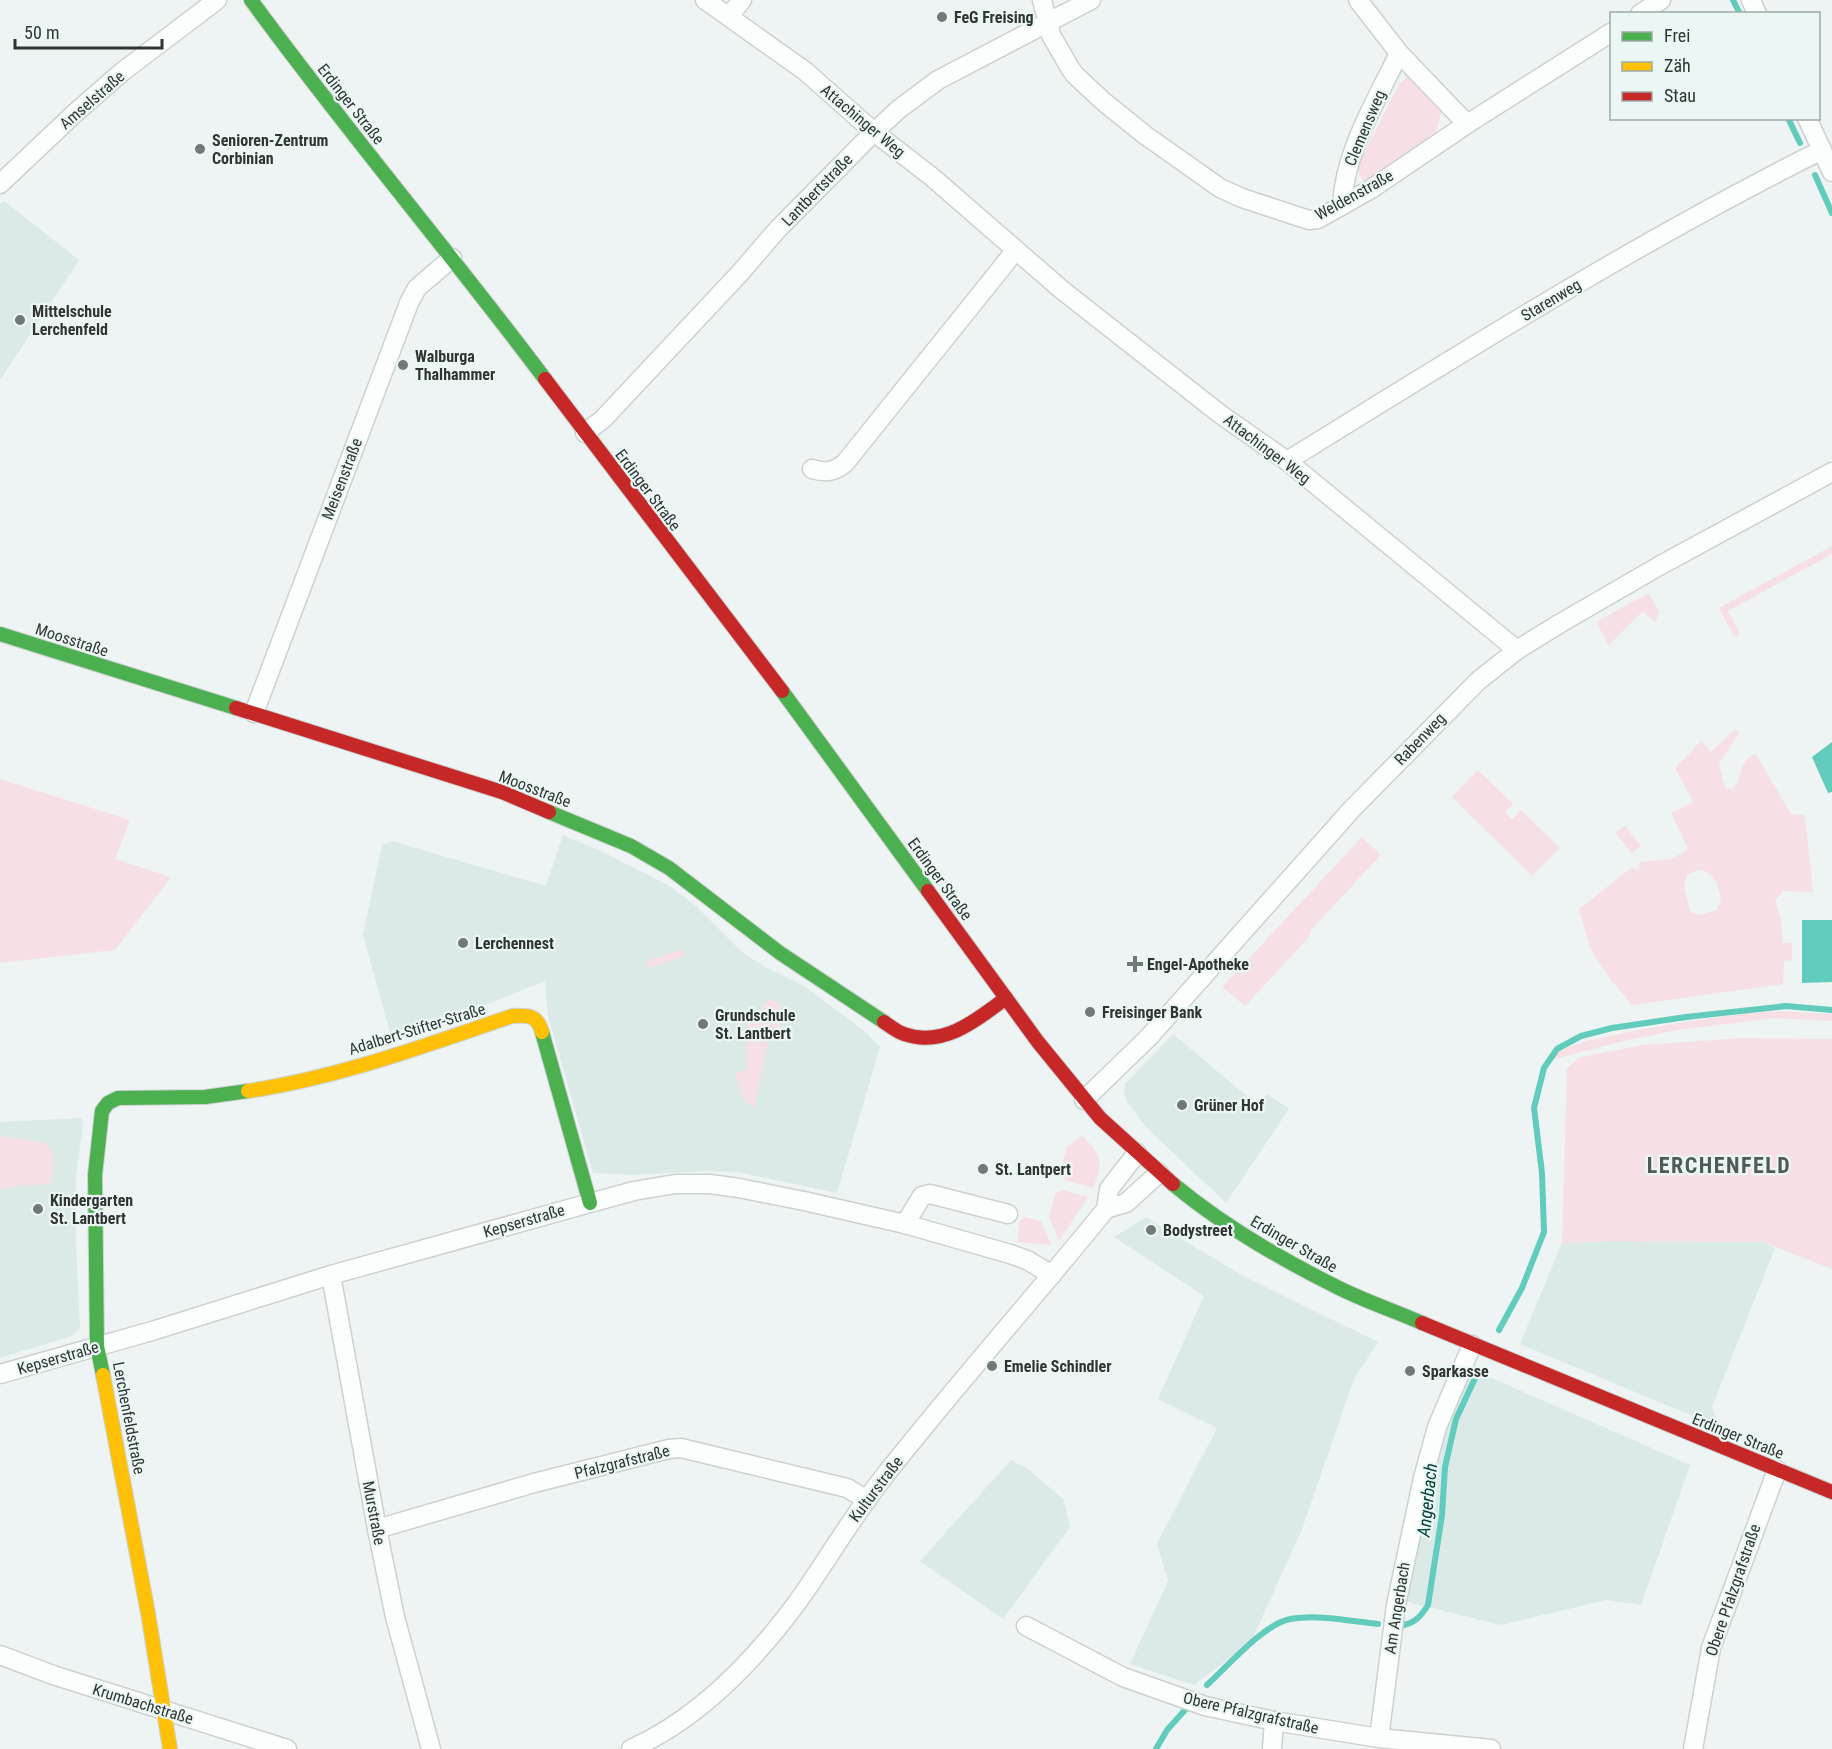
<svg xmlns="http://www.w3.org/2000/svg" width="1832" height="1749" font-family="'Roboto Condensed',sans-serif">
<rect width="100%" height="100%" fill="#eef4f3"/>
<g fill="#dbe9e7">
<polygon points="4,201 79,260 0,380 0,204"/>
<polygon points="563,835 603,852 671,887 696,906 742,952 763,966 804,986 866,1032 880,1047 837,1193 737,1172 705,1171 635,1175 593,1173 548,1016 545,981 416,1033 391,1036 363,935 382,845 392,841 546,886"/>
<polygon points="1173,1034 1255,1103 1268,1094 1289,1109 1226,1203 1146,1127 1127,1102 1124,1093 1125,1084"/>
<polygon points="81,1118 83,1124 76,1176 76,1243 80,1329 76,1333 68,1337 0,1358 0,1122"/>
<polygon points="1146,1217 1241,1275 1378,1342 1354,1379 1302,1529 1251,1642 1194,1685 1130,1664 1168,1581 1157,1544 1217,1428 1158,1399 1204,1296 1114,1237"/>
<polygon points="1608,1241 1763,1242 1775,1248 1712,1407 1719,1427 1520,1344 1562,1243"/>
<polygon points="1471,1369 1690,1465 1641,1605 1606,1600 1501,1625 1408,1602 1417,1548 1444,1431"/>
<polygon points="1011,1460 1028,1469 1064,1500 1070,1527 1003,1619 920,1561"/>
</g>
<g fill="#f6e0e5" fill-rule="evenodd">
<path d="M1409,75L1442,108L1436,132L1371,180L1365,181C1357,177 1358,169 1360,161L1399,84Z"/>
<polygon points="1832,546 1832,554 1728,611 1740,634 1734,637 1719,608"/>
<polygon points="1649,593 1659,612 1655,622 1643,611 1609,645 1596,622"/>
<path d="M1735,729L1739,733L1719,764L1725,788L1733,789C1743,776 1739,759 1756,754L1791,814L1805,815L1813,892L1783,891L1775,901L1781,919L1783,943H1792V960L1784,961L1783,984L1632,1005L1610,979L1590,948L1579,909L1631,868L1640,870L1639,862L1672,859L1688,849L1671,813L1693,802L1675,768L1701,741L1711,752ZM1698,870C1713,870 1719,886 1721,899L1717,910L1702,915L1690,912L1684,886L1687,875Z"/>
<polygon points="1478,770 1513,804 1505,812 1512,819 1521,810 1560,848 1532,876 1452,797"/>
<polygon points="0,779 130,820 115,859 171,877 115,950 0,963"/>
<polygon points="1625,826 1641,846 1632,853 1615,833"/>
<polygon points="1362,837 1381,855 1311,930 1309,937 1245,1006 1222,987"/>
<polygon points="682,949 684,956 649,968 646,961"/>
<path d="M773,999C786,1005 781,1018 780,1029L771,1028L754,1108L742,1097L735,1073L747,1069V1014L760,1013L766,1002Z"/>
<path d="M1779,1011L1832,1014V1021L1775,1018L1678,1030L1624,1041L1554,1059L1555,1054C1579,1040 1606,1037 1634,1031C1682,1022 1730,1014 1779,1011Z"/>
<polygon points="1742,1038 1832,1039 1832,1269 1763,1242 1608,1241 1562,1243 1567,1069 1578,1058 1642,1045"/>
<path d="M0,1136L46,1143C56,1156 53,1168 51,1183C35,1187 15,1183 0,1190Z"/>
<path d="M1082,1136C1102,1155 1104,1162 1093,1188L1066,1180L1060,1172L1067,1147Z"/>
<polygon points="1062,1190 1088,1197 1059,1241 1049,1217 1055,1194"/>
<polygon points="1025,1217 1041,1221 1051,1245 1017,1242 1020,1220"/>
</g>
<g fill="#61cbbc">
<polygon points="1832,742 1832,792 1828,793 1812,757"/>
<polygon points="1802,920 1832,920 1832,982 1802,983"/>
</g>
<g fill="none" stroke-linecap="round" stroke-linejoin="round">
<g stroke="#61cbbc" stroke-width="6">
<polyline points="1733,0 1740,14"/>
<polyline points="1788,118 1800,143"/>
<polyline points="1815,175 1832,213"/>
<polyline points="1499,1330 1522,1288 1544,1232 1542,1173 1534,1108 1544,1068 1557,1049 1581,1036 1612,1028 1686,1017 1786,1006 1832,1010"/>
<path d="M1404,1625C1416,1622 1421,1616 1428,1605L1442,1515L1445,1467L1456,1419L1478,1372"/>
<path d="M1207,1685C1228,1666 1264,1624 1290,1619C1318,1614 1350,1621 1378,1624"/>
<polyline points="1156,1749 1167,1730 1185,1710"/>
</g>
<defs>
<g id="street">
<polyline points="705,0 805,71 874,132 932,177 1062,290 1220,414 1287,461 1517,650"/>
<polyline points="1042,0 1051,35 1070,68 1075,75 1104,102 1145,135 1220,188 1242,198 1309,220 1318,219 1371,189 1467,124 1612,32"/>
<polyline points="1358,0 1399,53 1467,124"/>
<polyline points="1751,0 1757,14"/>
<polyline points="1640,14 1661,0"/>
<polyline points="729,16 742,0"/>
<polyline points="1807,118 1832,172"/>
<polyline points="0,184 75,113 122,72 217,0"/>
<path d="M1342,205C1345,150 1376,102 1399,53"/>
<polyline points="585,433 603,419 740,273 777,230 874,132 899,109 938,80 1091,0"/>
<path d="M1287,461C1462,353 1637,242 1822,150"/>
<path d="M812,469C826,473 834,472 845,463L1015,251"/>
<polyline points="254,713 409,303 417,288 452,258"/>
<polyline points="1084,1100 1149,1037 1352,809 1478,681 1517,650 1559,624 1659,566 1832,472"/>
<polyline points="1106,1209 1126,1203 1159,1173"/>
<polyline points="905,1224 922,1196 930,1194 1008,1214"/>
<polyline points="331,1275 377,1529 395,1617 431,1749"/>
<polyline points="0,1374 152,1331 331,1275 590,1203 634,1191 675,1184 710,1184 739,1188 804,1201 905,1224 1010,1254 1027,1260 1052,1275"/>
<polyline points="377,1529 534,1483 669,1449 681,1448 847,1488 867,1500"/>
<polyline points="1026,1626 1123,1677 1205,1706 1274,1721 1379,1738 1491,1749"/>
<polyline points="0,1655 53,1675 287,1749"/>
<polyline points="1379,1738 1396,1605 1423,1478 1437,1427 1472,1345"/>
<path d="M631,1749C698,1719 753,1662 796,1604C827,1561 853,1515 886,1474C957,1384 1034,1298 1106,1209L1109,1189L1137,1153"/>
<polyline points="1272,1749 1274,1721"/>
<polyline points="1693,1749 1711,1648 1777,1470"/>
</g>
<g id="fast">
<path d="M251,0C345,129 449,251 545,379"/>
<polyline points="0,634 236,708"/>
<polyline points="782,691 928,891"/>
<polyline points="549,812 631,846 669,868 780,953 884,1022"/>
<polyline points="542,1032 590,1203"/>
<path d="M1173,1184C1221,1224 1277,1257 1333,1285C1361,1300 1393,1310 1422,1323"/>
<polyline points="103,1375 97,1346 95,1175 102,1111 108,1103 118,1098 205,1097 248,1091"/>
</g>
<g id="slow">
<path d="M248,1091C336,1078 428,1045 512,1016C529,1015 537,1015 542,1032"/>
<polyline points="103,1375 148,1613 170,1749"/>
</g>
<g id="jam">
<polyline points="545,379 782,691"/>
<polyline points="236,708 502,792 549,812"/>
<polyline points="928,891 1038,1042 1100,1118 1173,1184"/>
<path d="M884,1022C890,1026 897,1032 904,1034C943,1048 977,1020 1006,998"/>
<polyline points="1422,1323 1832,1492"/>
</g>
</defs>
<use href="#street" stroke="#ccd1d0" stroke-width="21"/>
<use href="#fast" stroke="#ccd1d0" stroke-width="16"/>
<use href="#slow" stroke="#ccd1d0" stroke-width="16"/>
<use href="#jam" stroke="#ccd1d0" stroke-width="16"/>
<use href="#street" stroke="#fcfdfd" stroke-width="18"/>
<use href="#fast" stroke="#4caf50" stroke-width="14"/>
<use href="#slow" stroke="#ffc107" stroke-width="14"/>
<use href="#jam" stroke="#c62828" stroke-width="14"/>
</g>
<g fill="#727877" stroke="#ebf7f5" stroke-width="2">
<circle cx="942" cy="17" r="6"/>
<circle cx="200" cy="149" r="6"/>
<circle cx="20" cy="320" r="6"/>
<circle cx="403" cy="365" r="6"/>
<circle cx="463" cy="943" r="6"/>
<path d="M1132 955h6v6h6v6h-6v6h-6v-6h-6v-6h6z"/>
<circle cx="1090" cy="1012" r="6"/>
<circle cx="703" cy="1024" r="6"/>
<circle cx="1182" cy="1105" r="6"/>
<circle cx="983" cy="1169" r="6"/>
<circle cx="38" cy="1209" r="6"/>
<circle cx="1151" cy="1230" r="6"/>
<circle cx="992" cy="1366" r="6"/>
<circle cx="1410" cy="1371" r="6"/>
</g>
<g text-anchor="middle" dominant-baseline="central" stroke-width="4.5" stroke-linejoin="round" paint-order="stroke">
<g font-size="16" font-weight="bold" fill="#303534" stroke="#ebf7f5" text-anchor="start">
<text x="954" y="17">FeG Freising</text>
<text x="212" y="140">Senioren-Zentrum<tspan x="212" dy="18">Corbinian</tspan></text>
<text x="32" y="311">Mittelschule<tspan x="32" dy="18">Lerchenfeld</tspan></text>
<text x="415" y="356">Walburga<tspan x="415" dy="18">Thalhammer</tspan></text>
<text x="475" y="943">Lerchennest</text>
<text x="1147" y="964">Engel-Apotheke</text>
<text x="1102" y="1012">Freisinger Bank</text>
<text x="715" y="1015">Grundschule<tspan x="715" dy="18">St. Lantbert</tspan></text>
<text x="1194" y="1105">Grüner Hof</text>
<text x="995" y="1169">St. Lantpert</text>
<text x="50" y="1200">Kindergarten<tspan x="50" dy="18">St. Lantbert</tspan></text>
<text x="1163" y="1230">Bodystreet</text>
<text x="1004" y="1366">Emelie Schindler</text>
<text x="1422" y="1371">Sparkasse</text>
</g>
<g font-size="16" fill="#303534" stroke="#ebf7f5">
<text transform="translate(92 100) rotate(-41)">Amselstraße</text>
<text transform="translate(351 104) rotate(52)">Erdinger Straße</text>
<text transform="translate(863 121) rotate(40)">Attachinger Weg</text>
<text transform="translate(1365 128) rotate(-67)">Clemensweg</text>
<text transform="translate(817 190) rotate(-46)">Lantbertstraße</text>
<text transform="translate(1354 195) rotate(-29)">Weldenstraße</text>
<text transform="translate(1551 300) rotate(-31)">Starenweg</text>
<text transform="translate(1267 449) rotate(37)">Attachinger Weg</text>
<text transform="translate(342 479) rotate(-69)">Meisenstraße</text>
<text transform="translate(648 490) rotate(53)">Erdinger Straße</text>
<text transform="translate(72 640) rotate(18)">Moosstraße</text>
<text transform="translate(1420 739) rotate(-46)">Rabenweg</text>
<text transform="translate(535 789) rotate(21)">Moosstraße</text>
<text transform="translate(940 879) rotate(54)">Erdinger Straße</text>
<text transform="translate(417 1029) rotate(-17)">Adalbert-Stifter-Straße</text>
<text transform="translate(524 1221) rotate(-16)">Kepserstraße</text>
<text transform="translate(1294 1244) rotate(30)">Erdinger Straße</text>
<text transform="translate(58 1358) rotate(-16)">Kepserstraße</text>
<text transform="translate(129 1418) rotate(79)">Lerchenfeldstraße</text>
<text transform="translate(1738 1436) rotate(22)">Erdinger Straße</text>
<text transform="translate(622 1462) rotate(-14)">Pfalzgrafstraße</text>
<text transform="translate(876 1489) rotate(-53)">Kulturstraße</text>
<text transform="translate(374 1513) rotate(79)">Murstraße</text>
<text transform="translate(1733 1590) rotate(-71)">Obere Pfalzgrafstraße</text>
<text transform="translate(1397 1608) rotate(-81)">Am Angerbach</text>
<text transform="translate(143 1704) rotate(17)">Krumbachstraße</text>
<text transform="translate(1251 1713) rotate(13)">Obere Pfalzgrafstraße</text>
</g>
<g font-size="18" font-style="italic" fill="#04433b" stroke="#ebf7f5">
<text transform="translate(1427 1500) rotate(-84)">Angerbach</text>
</g>
<g font-size="22" font-weight="bold" letter-spacing="1.5" fill="#505a58" stroke="#ebf7f5">
<text x="1719" y="1165">LERCHENFELD</text>
</g>
</g>
<rect x="1610" y="12" width="210" height="108" fill="#ebf7f5" stroke="#a0a9a8" stroke-width="1.5"/>
<rect x="1622" y="32" width="30" height="9" fill="#4caf50" stroke="#a0a9a8" stroke-width="1.5"/>
<text x="1664" y="42" font-size="18" fill="#303534">Frei</text>
<rect x="1622" y="62" width="30" height="9" fill="#ffc107" stroke="#a0a9a8" stroke-width="1.5"/>
<text x="1664" y="72" font-size="18" fill="#303534">Zäh</text>
<rect x="1622" y="92" width="30" height="9" fill="#c62828" stroke="#a0a9a8" stroke-width="1.5"/>
<text x="1664" y="102" font-size="18" fill="#303534">Stau</text>
<path d="M15 39v9h147v-9" fill="none" stroke="#303534" stroke-width="3"/>
<text x="24" y="39" font-size="18" fill="#303534" stroke="#ebf7f5" stroke-width="4.5" paint-order="stroke">50 m</text>
</svg>
